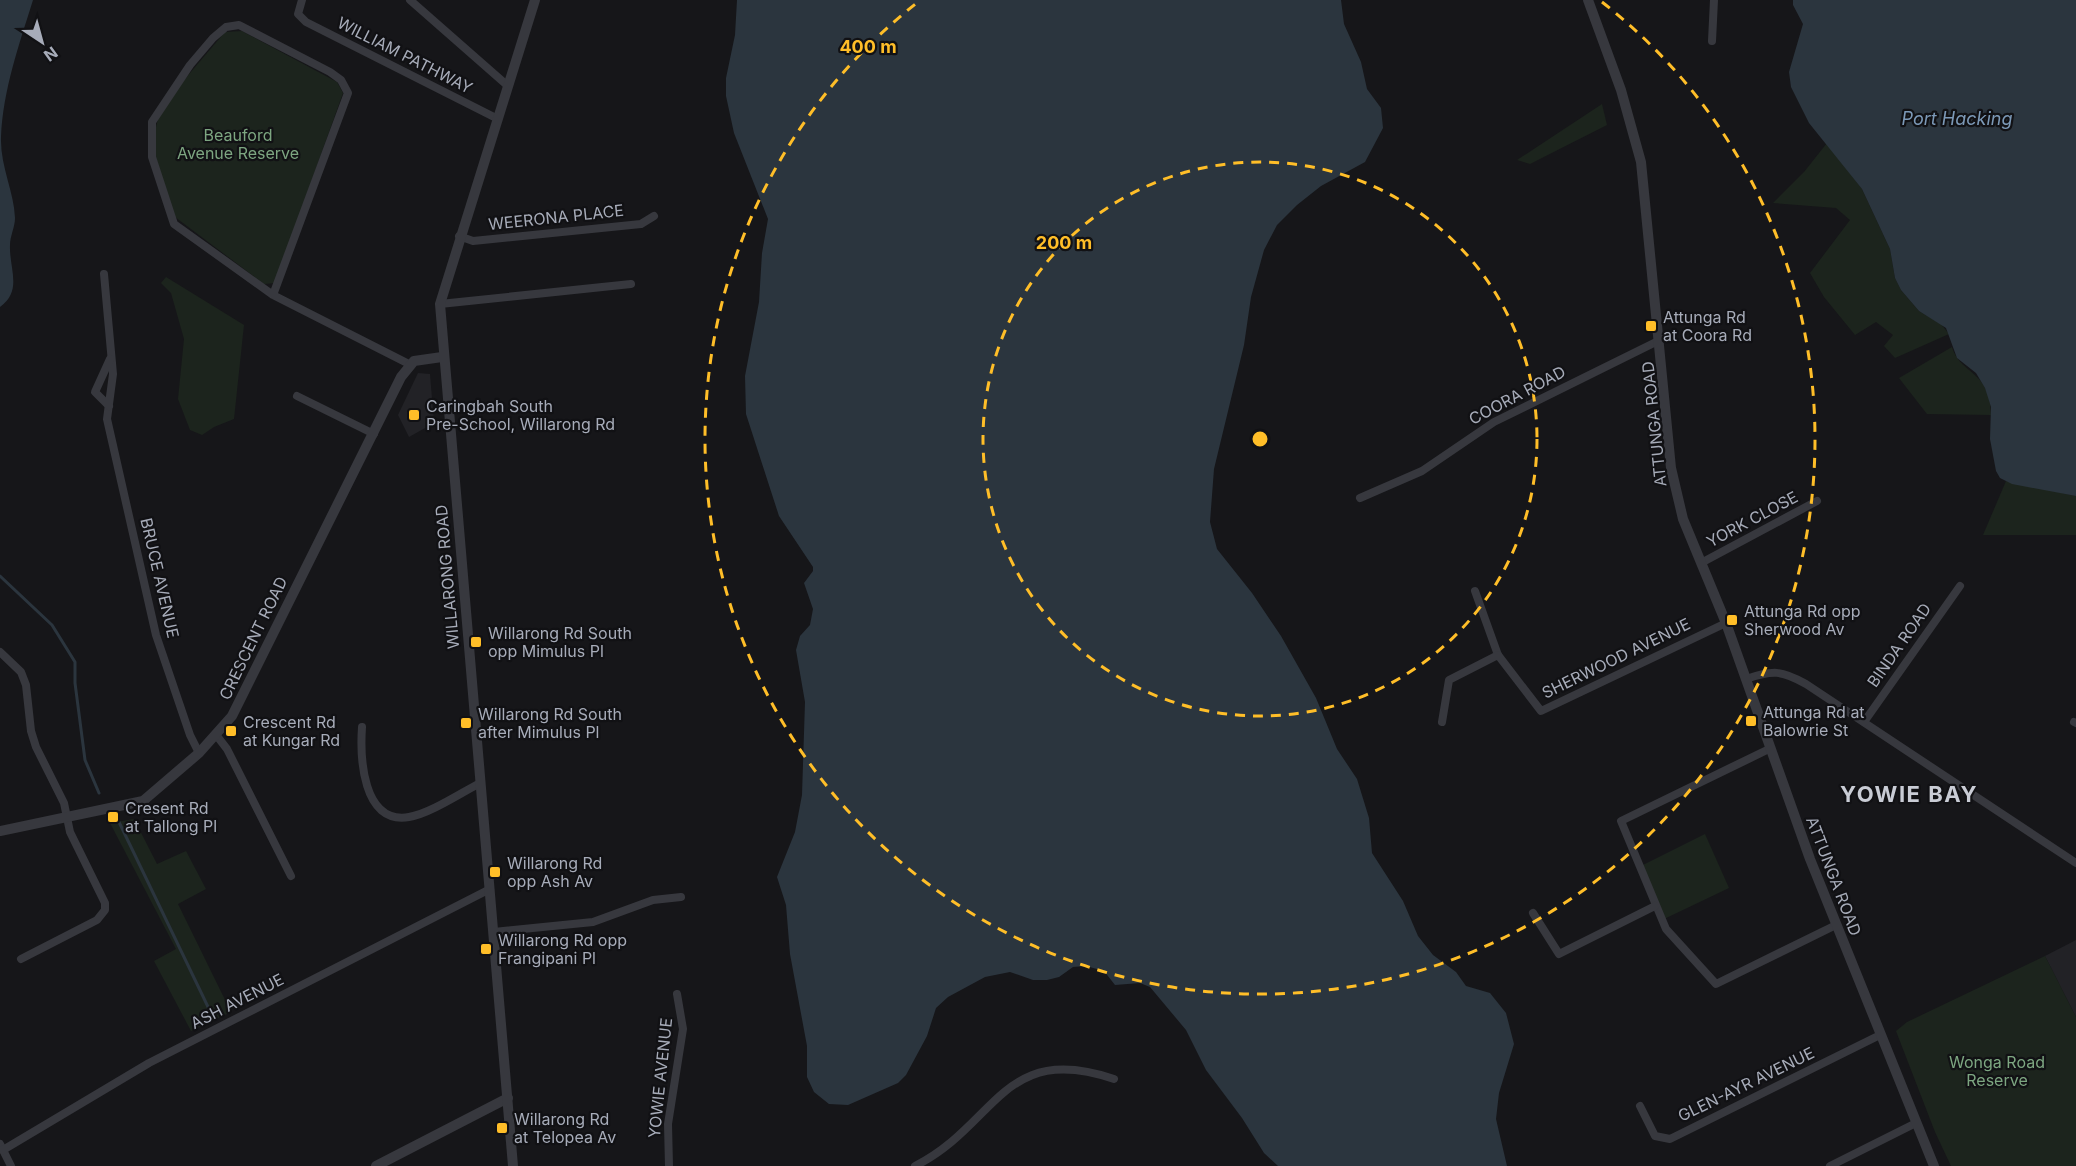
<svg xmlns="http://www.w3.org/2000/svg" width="2076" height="1166" font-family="Inter,sans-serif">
<rect width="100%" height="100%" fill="#161619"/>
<g fill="#222226">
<polygon points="418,373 430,374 434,423 409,437 398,415"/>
<polygon points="2076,940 2076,1017 2045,956"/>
</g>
<g fill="#1c241d">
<polygon points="242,31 337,82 343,93 275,283 264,284 175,217 156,158 154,135 161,107 225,32"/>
<polygon points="1602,104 1607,125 1530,164 1517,160"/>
<polygon points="1827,143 1862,189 1890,249 1895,278 1901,290 1919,311 1941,324 1949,334 1895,358 1884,346 1893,335 1876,322 1855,335 1824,297 1810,273 1850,220 1836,208 1773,203 1804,172"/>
<polygon points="166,277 244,325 234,419 214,427 202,435 190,430 178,399 184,339 171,293 161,283"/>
<path d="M1952,347C1960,375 1991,370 1991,415L1927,414L1899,378Z"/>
<polygon points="2006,481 2076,496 2076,535 1983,535"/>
<polygon points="134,819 157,864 186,851 206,889 178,904 231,1012 191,1031 154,961 176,949 110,823"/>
<polygon points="1705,834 1729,888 1662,920 1639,867"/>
<polygon points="2045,956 2076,1017 2076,1166 1951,1166 1935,1132 1896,1031 1907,1022"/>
</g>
<g fill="#2b353e">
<path d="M0,0H33C19,45 3,90 1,137C0,166 14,191 15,218C15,227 10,236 10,245C9,269 23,290 0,307Z"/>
<polygon points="737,0 1341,0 1344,24 1361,62 1367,89 1381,108 1383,128 1365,162 1321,186 1297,205 1277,225 1264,250 1251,297 1244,345 1214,469 1210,522 1217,549 1252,593 1281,636 1316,698 1337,749 1357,779 1369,818 1372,853 1403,901 1418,936 1433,955 1456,972 1466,986 1490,993 1506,1013 1514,1044 1499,1093 1496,1119 1507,1166 1278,1166 1264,1153 1242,1118 1206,1070 1186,1030 1150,987 1140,983 1115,985 1104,971 1086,966 1073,967 1059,977 1047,980 1033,980 1010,972 985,977 948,997 936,1008 927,1036 906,1075 898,1083 848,1105 829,1104 814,1092 807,1077 807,1046 790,954 786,905 777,877 795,832 802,795 805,702 796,650 800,636 810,625 813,609 804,583 813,571 813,567 779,516 746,414 745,376 759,302 762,253 768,219 734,133 726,96 726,78 735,35"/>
<polygon points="1793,0 2076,0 2076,496 2012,484 2000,478 1996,471 1990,439 1991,407 1985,388 1976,373 1957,358 1946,328 1919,311 1901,290 1895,278 1890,249 1862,189 1809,123 1791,87 1789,72 1803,24 1793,5"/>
</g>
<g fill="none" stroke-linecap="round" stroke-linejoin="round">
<g stroke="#2b353e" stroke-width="3">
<polyline points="0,576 52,625 75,662 75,683 85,760 99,793"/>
<polyline points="118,820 210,1011"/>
</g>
<g stroke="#37383e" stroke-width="8">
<polyline points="302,0 298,14 306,22 498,119"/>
<polyline points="410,0 508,86"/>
<polyline points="1712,41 1714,0"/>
<polyline points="459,236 473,241 641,224 654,216"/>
<polyline points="104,274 113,374 107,419 156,635 190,735 199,753"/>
<polyline points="273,295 348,93 341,80 330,72 239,25 226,27 213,38 190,65 152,122 152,157 174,224 273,295 409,364"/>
<polyline points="440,304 631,284"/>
<polyline points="297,396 374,434"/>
<polyline points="109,406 95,392 110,359"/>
<polyline points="1360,498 1422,471 1494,422 1660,340"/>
<polyline points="1701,563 1817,501"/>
<polyline points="1475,591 1498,655"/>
<polyline points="0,652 21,672 26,685 31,731 36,747 64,803 70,832 105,903 105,910 97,920 21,959"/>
<path d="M1746,679C1773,670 1781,670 1806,684L2076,863"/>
<polyline points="1442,722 1449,680 1498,655 1541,711 1726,623"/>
<polyline points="1864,722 1960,586"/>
<polyline points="2074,722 2076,723"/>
<path d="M362,727C360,756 362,825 409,817C429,814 461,793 480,783"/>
<polyline points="217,736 227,749 291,876"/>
<polyline points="1769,749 1621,821 1666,929 1716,984 1836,925"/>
<polyline points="1533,913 1559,954 1655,906"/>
<polyline points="494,932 593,922 653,900 681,897"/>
<polyline points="1640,1106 1655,1136 1670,1139 1880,1035"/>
<polyline points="0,1144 11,1166"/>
<polyline points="3,1150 149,1063 490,889"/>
<polyline points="669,1166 668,1124 683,1029 677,994"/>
<path d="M915,1166C997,1125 1002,1041 1114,1079"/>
<polyline points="1830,1166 1916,1123"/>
</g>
<g stroke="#37383e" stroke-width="10">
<polyline points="1588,0 1621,90 1641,162 1671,468 1683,519 1726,623 1810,859 1934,1166"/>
<polyline points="0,831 143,801 199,753 232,716 401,377 414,361 442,357"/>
<polyline points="376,1166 508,1098"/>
<polyline points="513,1166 440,304 535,0"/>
</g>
</g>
<g fill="none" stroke="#ffbe28" stroke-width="3" stroke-dasharray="10 8">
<circle cx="1260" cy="439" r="277"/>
<path d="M1602 2A555 555 0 1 1 918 2"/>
</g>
<g fill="#ffbe28" stroke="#111114" stroke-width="2">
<rect x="1645" y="320" width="12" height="12" rx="3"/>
<rect x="408" y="409" width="12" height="12" rx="3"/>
<rect x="1726" y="614" width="12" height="12" rx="3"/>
<rect x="470" y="636" width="12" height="12" rx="3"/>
<rect x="1745" y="715" width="12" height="12" rx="3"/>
<rect x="460" y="717" width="12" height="12" rx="3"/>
<rect x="225" y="725" width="12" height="12" rx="3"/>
<rect x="107" y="811" width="12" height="12" rx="3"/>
<rect x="489" y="866" width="12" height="12" rx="3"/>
<rect x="480" y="943" width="12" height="12" rx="3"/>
<rect x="496" y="1122" width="12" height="12" rx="3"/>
</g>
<g text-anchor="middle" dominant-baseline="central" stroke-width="4.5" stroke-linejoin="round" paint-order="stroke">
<g font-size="16" fill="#a7acb9" stroke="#111114">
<text transform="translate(405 55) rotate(27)">WILLIAM PATHWAY</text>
<text transform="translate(556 217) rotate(-6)">WEERONA PLACE</text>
<text transform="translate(1517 395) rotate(-28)">COORA ROAD</text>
<text transform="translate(1654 424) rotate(-96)">ATTUNGA ROAD</text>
<text transform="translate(1752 519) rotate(-28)">YORK CLOSE</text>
<text transform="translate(447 577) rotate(-95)">WILLARONG ROAD</text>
<text transform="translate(160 578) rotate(77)">BRUCE AVENUE</text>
<text transform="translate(253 638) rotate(-64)">CRESCENT ROAD</text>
<text transform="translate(1899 645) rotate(-55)">BINDA ROAD</text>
<text transform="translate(1616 658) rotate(-26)">SHERWOOD AVENUE</text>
<text transform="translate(1834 876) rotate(69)">ATTUNGA ROAD</text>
<text transform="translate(237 1001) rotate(-27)">ASH AVENUE</text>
<text transform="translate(660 1078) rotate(-84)">YOWIE AVENUE</text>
<text transform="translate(1746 1084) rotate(-26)">GLEN-AYR AVENUE</text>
</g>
<g font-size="16" fill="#7da681" stroke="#111114">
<text x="238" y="135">Beauford<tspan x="238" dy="18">Avenue Reserve</tspan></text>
<text x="1997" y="1062">Wonga Road<tspan x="1997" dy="18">Reserve</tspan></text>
</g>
<g font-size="16" fill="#a7acb9" stroke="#111114" text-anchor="start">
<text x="1663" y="317">Attunga Rd<tspan x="1663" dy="18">at Coora Rd</tspan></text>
<text x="426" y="406">Caringbah South<tspan x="426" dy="18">Pre-School, Willarong Rd</tspan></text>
<text x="1744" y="611">Attunga Rd opp<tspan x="1744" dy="18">Sherwood Av</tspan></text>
<text x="488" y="633">Willarong Rd South<tspan x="488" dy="18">opp Mimulus Pl</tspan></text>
<text x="1763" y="712">Attunga Rd at<tspan x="1763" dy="18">Balowrie St</tspan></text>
<text x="478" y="714">Willarong Rd South<tspan x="478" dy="18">after Mimulus Pl</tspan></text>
<text x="243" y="722">Crescent Rd<tspan x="243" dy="18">at Kungar Rd</tspan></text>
<text x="125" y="808">Cresent Rd<tspan x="125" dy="18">at Tallong Pl</tspan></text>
<text x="507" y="863">Willarong Rd<tspan x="507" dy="18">opp Ash Av</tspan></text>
<text x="498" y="940">Willarong Rd opp<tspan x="498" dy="18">Frangipani Pl</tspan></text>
<text x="514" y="1119">Willarong Rd<tspan x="514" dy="18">at Telopea Av</tspan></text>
</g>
<g font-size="18" font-style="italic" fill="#7c99b7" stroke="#111114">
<text x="1957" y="118">Port Hacking</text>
</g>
<g font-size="22" font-weight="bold" letter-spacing="1.5" fill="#c9ccd5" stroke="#111114">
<text x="1909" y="794">YOWIE BAY</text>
</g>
</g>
<circle cx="1260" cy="439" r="9" fill="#ffbe28" stroke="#111114" stroke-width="3"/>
<g font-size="18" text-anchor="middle" font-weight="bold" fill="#ffbe28" stroke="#111114" stroke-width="4.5" stroke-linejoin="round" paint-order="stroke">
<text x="868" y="53">400 m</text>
<text x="1064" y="249">200 m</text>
</g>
<g transform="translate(42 42) rotate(144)" stroke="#111114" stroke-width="4.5" paint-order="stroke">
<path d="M0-4.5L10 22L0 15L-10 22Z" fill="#a7acb9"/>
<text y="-9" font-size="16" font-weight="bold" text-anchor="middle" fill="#a7acb9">N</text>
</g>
</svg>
